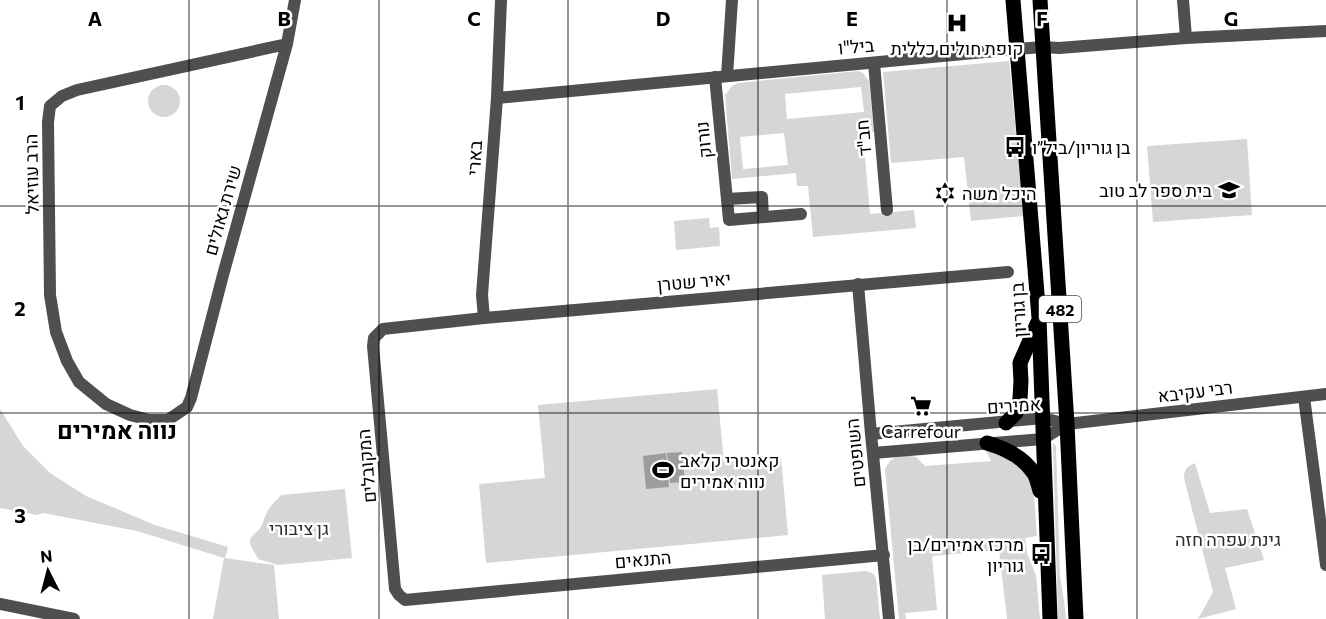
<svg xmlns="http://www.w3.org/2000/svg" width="1326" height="619" font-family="Commissioner,Heebo,sans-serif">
<rect width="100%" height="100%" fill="#fff"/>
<g fill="#d6d6d6" fill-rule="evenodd">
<polygon points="1009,61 1024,216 971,221 964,157 891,163 883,72"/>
<path d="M858,71L863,73L869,81L874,132L863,134L870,214L914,210L916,228L813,237L808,186H797L796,173L732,179L725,95L732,86L738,83ZM861,87L864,112L787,119L785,94ZM784,133L788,165L743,169L740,137Z"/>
<circle cx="164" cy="101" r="16"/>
<polygon points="1247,139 1252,215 1153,222 1147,146"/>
<polygon points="709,218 710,228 719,227 720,246 676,250 674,221"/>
<polygon points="717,389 724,462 781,457 788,535 486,563 479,484 545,478 538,405"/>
<polygon points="0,409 23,446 50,473 86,496 155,525 228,547 225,558 274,565 279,619 213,619 224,558 137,531 43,513 37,515 0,508"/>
<polygon points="1053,443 1056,446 1060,576 1064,601 1066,619 1058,619"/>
<path d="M986,451C1003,451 1026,467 1031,483C1036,497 1035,521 1037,536L1025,538L1027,553L1036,575L1040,619H1007L999,550L932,556L937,610L905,613L906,619H899L885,469L890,461L897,456H910L916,457L925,466L991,461Z"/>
<path d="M1195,463L1210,513L1247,509L1264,560L1225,568L1236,609L1198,619L1213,592L1184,478C1184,470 1187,466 1195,463Z"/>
<path d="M345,489L352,558L278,565L258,559C256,553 250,548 250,542C250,535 257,533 261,527C263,523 264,518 266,514C269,507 276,501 281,495Z"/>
<path d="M865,571C871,572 874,573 876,579L880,619H825L822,575Z"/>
</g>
<g fill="#9d9d9d">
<polygon points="682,452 685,482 670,483 667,453"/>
<polygon points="666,453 669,487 646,489 643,456"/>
</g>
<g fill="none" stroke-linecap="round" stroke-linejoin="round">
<g stroke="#4f4f4f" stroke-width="12">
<polyline points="1183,0 1186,38"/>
<polyline points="287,44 77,90 62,96 50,106 48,122 50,295 56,332 67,361 79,382 106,404 130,415 149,420 168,420 187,407 191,398 223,275 287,44 295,0"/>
<polyline points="874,63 887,210"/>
<polyline points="727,76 732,0"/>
<polyline points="715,77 729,220 801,214"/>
<polyline points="497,98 1017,49 1043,47 1059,48 1186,38 1326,31"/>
<polyline points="727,199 762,197 763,217"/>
<polyline points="858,284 871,434 889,619"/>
<polyline points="484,318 482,295 497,98 501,0"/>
<polyline points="1304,397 1326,565"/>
<polyline points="871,434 1043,418 1067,424 1326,394"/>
<polyline points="873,453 1043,439 1067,424"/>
<polyline points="884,555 405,600 399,595 395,589 373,346 374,338 383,329 484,318 1008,272"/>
</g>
<polyline stroke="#4f4f4f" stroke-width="12" points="0,604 74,619"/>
<g stroke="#000" stroke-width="15">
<polyline points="1013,0 1039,318 1050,619"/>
<polyline points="1040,0 1067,424 1076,619"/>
<polyline points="1006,423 1016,413 1020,399 1021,381 1020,363 1037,324"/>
<path d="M987,443C1004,448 1023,457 1033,472C1037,477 1038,485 1040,491"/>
</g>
</g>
<path fill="none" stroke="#000" stroke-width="1.5" stroke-opacity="0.55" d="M189,0V619M379,0V619M568,0V619M758,0V619M947,0V619M1137,0V619M0,206H1326M0,413H1326"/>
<defs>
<symbol id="hospital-bare" viewBox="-9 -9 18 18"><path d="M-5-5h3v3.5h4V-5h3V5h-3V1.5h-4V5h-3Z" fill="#000" stroke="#fff" stroke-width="2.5" paint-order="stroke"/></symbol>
<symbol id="bus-bare" viewBox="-9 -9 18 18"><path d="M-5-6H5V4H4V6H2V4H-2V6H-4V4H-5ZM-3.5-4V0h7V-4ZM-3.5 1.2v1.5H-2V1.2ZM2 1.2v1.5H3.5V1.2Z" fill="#000" stroke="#fff" stroke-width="2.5" paint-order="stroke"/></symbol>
<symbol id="school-bare" viewBox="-9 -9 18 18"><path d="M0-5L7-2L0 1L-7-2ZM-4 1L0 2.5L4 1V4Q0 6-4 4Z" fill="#000" stroke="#fff" stroke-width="2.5" paint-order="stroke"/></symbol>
<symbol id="synagogue-bare" viewBox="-9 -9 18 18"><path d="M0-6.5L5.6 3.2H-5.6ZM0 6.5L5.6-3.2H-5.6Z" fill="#000" stroke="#fff" stroke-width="2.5" paint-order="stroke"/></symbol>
<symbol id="supermarket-bare" viewBox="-9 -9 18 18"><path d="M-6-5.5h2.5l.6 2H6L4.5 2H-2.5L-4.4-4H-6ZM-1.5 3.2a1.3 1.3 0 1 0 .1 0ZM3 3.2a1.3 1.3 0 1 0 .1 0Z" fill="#000" stroke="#fff" stroke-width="2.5" paint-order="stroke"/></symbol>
<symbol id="stadium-bare" viewBox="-9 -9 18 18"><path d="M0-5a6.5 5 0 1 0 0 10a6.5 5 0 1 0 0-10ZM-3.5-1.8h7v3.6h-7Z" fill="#000" stroke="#fff" stroke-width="2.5" paint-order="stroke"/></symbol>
</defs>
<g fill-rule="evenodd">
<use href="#hospital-bare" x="942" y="8" width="30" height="30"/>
<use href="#bus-bare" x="1000" y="132" width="30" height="30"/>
<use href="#school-bare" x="1214" y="175" width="30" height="30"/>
<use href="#synagogue-bare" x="930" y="178" width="30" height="30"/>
<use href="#supermarket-bare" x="906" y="391" width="30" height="30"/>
<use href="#stadium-bare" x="648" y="455" width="30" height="30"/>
<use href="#bus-bare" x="1026" y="539" width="30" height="30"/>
</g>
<g text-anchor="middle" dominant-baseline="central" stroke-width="5" stroke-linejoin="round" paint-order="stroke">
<rect fill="#fff" stroke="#4c4c4c" stroke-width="1.5" x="1039" y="296" width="42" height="26" rx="4.5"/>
<g font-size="16" font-weight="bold" fill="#000">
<text x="1060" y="309">482</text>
</g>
<g font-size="18" fill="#000" stroke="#fff">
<text transform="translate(856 46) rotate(-5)">ביל"ו</text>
<text transform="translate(863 138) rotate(-95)">חב"ד</text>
<text transform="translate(703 140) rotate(-96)">נורוק</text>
<text transform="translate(474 158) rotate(-86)">בארי</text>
<text transform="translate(31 174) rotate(-91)">הרב עוזיאל</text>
<text transform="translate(222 210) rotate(-74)">שירת גאולים</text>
<text transform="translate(694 281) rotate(-5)">יאיר שטרן</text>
<text transform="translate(1018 310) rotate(-93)">בן גוריון</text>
<text transform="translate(1195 391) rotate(-7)">רבי עקיבא</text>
<text transform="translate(1014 405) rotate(-4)">אמירים</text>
<text transform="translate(855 453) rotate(-96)">השופטים</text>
<text transform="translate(366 466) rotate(-95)">המקובלים</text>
<text transform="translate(643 559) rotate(-5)">התנאים</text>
</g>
<g font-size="18" fill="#000" stroke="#fff" text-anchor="start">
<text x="957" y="48" text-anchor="middle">קופת חולים כללית</text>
<text x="1032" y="147">בן גוריון/ביל״ו</text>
<text x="1212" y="190" text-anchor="end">בית ספר לב טוב</text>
<text x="962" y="193">היכל משה</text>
<text x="921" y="431" text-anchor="middle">Carrefour</text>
<text x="680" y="460">קאנטרי קלאב<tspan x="680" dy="21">נווה אמירים</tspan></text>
<text x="1024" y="544" text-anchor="end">מרכז אמירים/בן<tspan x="1024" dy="21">גוריון</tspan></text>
</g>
<g font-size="18" fill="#2d2d2d" stroke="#fff">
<text x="299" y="528">גן ציבורי</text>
<text x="1228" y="539">גינת עפרה חזה</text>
</g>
<g font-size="24" font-weight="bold" fill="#000" stroke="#fff">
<text x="117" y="429">נווה אמירים</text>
</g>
</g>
<g font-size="20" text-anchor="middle" font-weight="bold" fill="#000" stroke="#fff" stroke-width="5" stroke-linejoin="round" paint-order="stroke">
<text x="95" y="26">A</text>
<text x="284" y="26">B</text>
<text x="474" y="26">C</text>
<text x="663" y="26">D</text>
<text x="852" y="26">E</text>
<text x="1042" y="26">F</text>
<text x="1231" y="26">G</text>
<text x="20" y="110">1</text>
<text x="20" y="316">2</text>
<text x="20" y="523">3</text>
</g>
<g transform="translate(48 571) rotate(354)" stroke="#ffffff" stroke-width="4.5" paint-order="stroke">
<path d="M0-4.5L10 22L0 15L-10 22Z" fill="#000000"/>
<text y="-9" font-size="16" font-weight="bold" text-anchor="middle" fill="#000000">N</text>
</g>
</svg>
